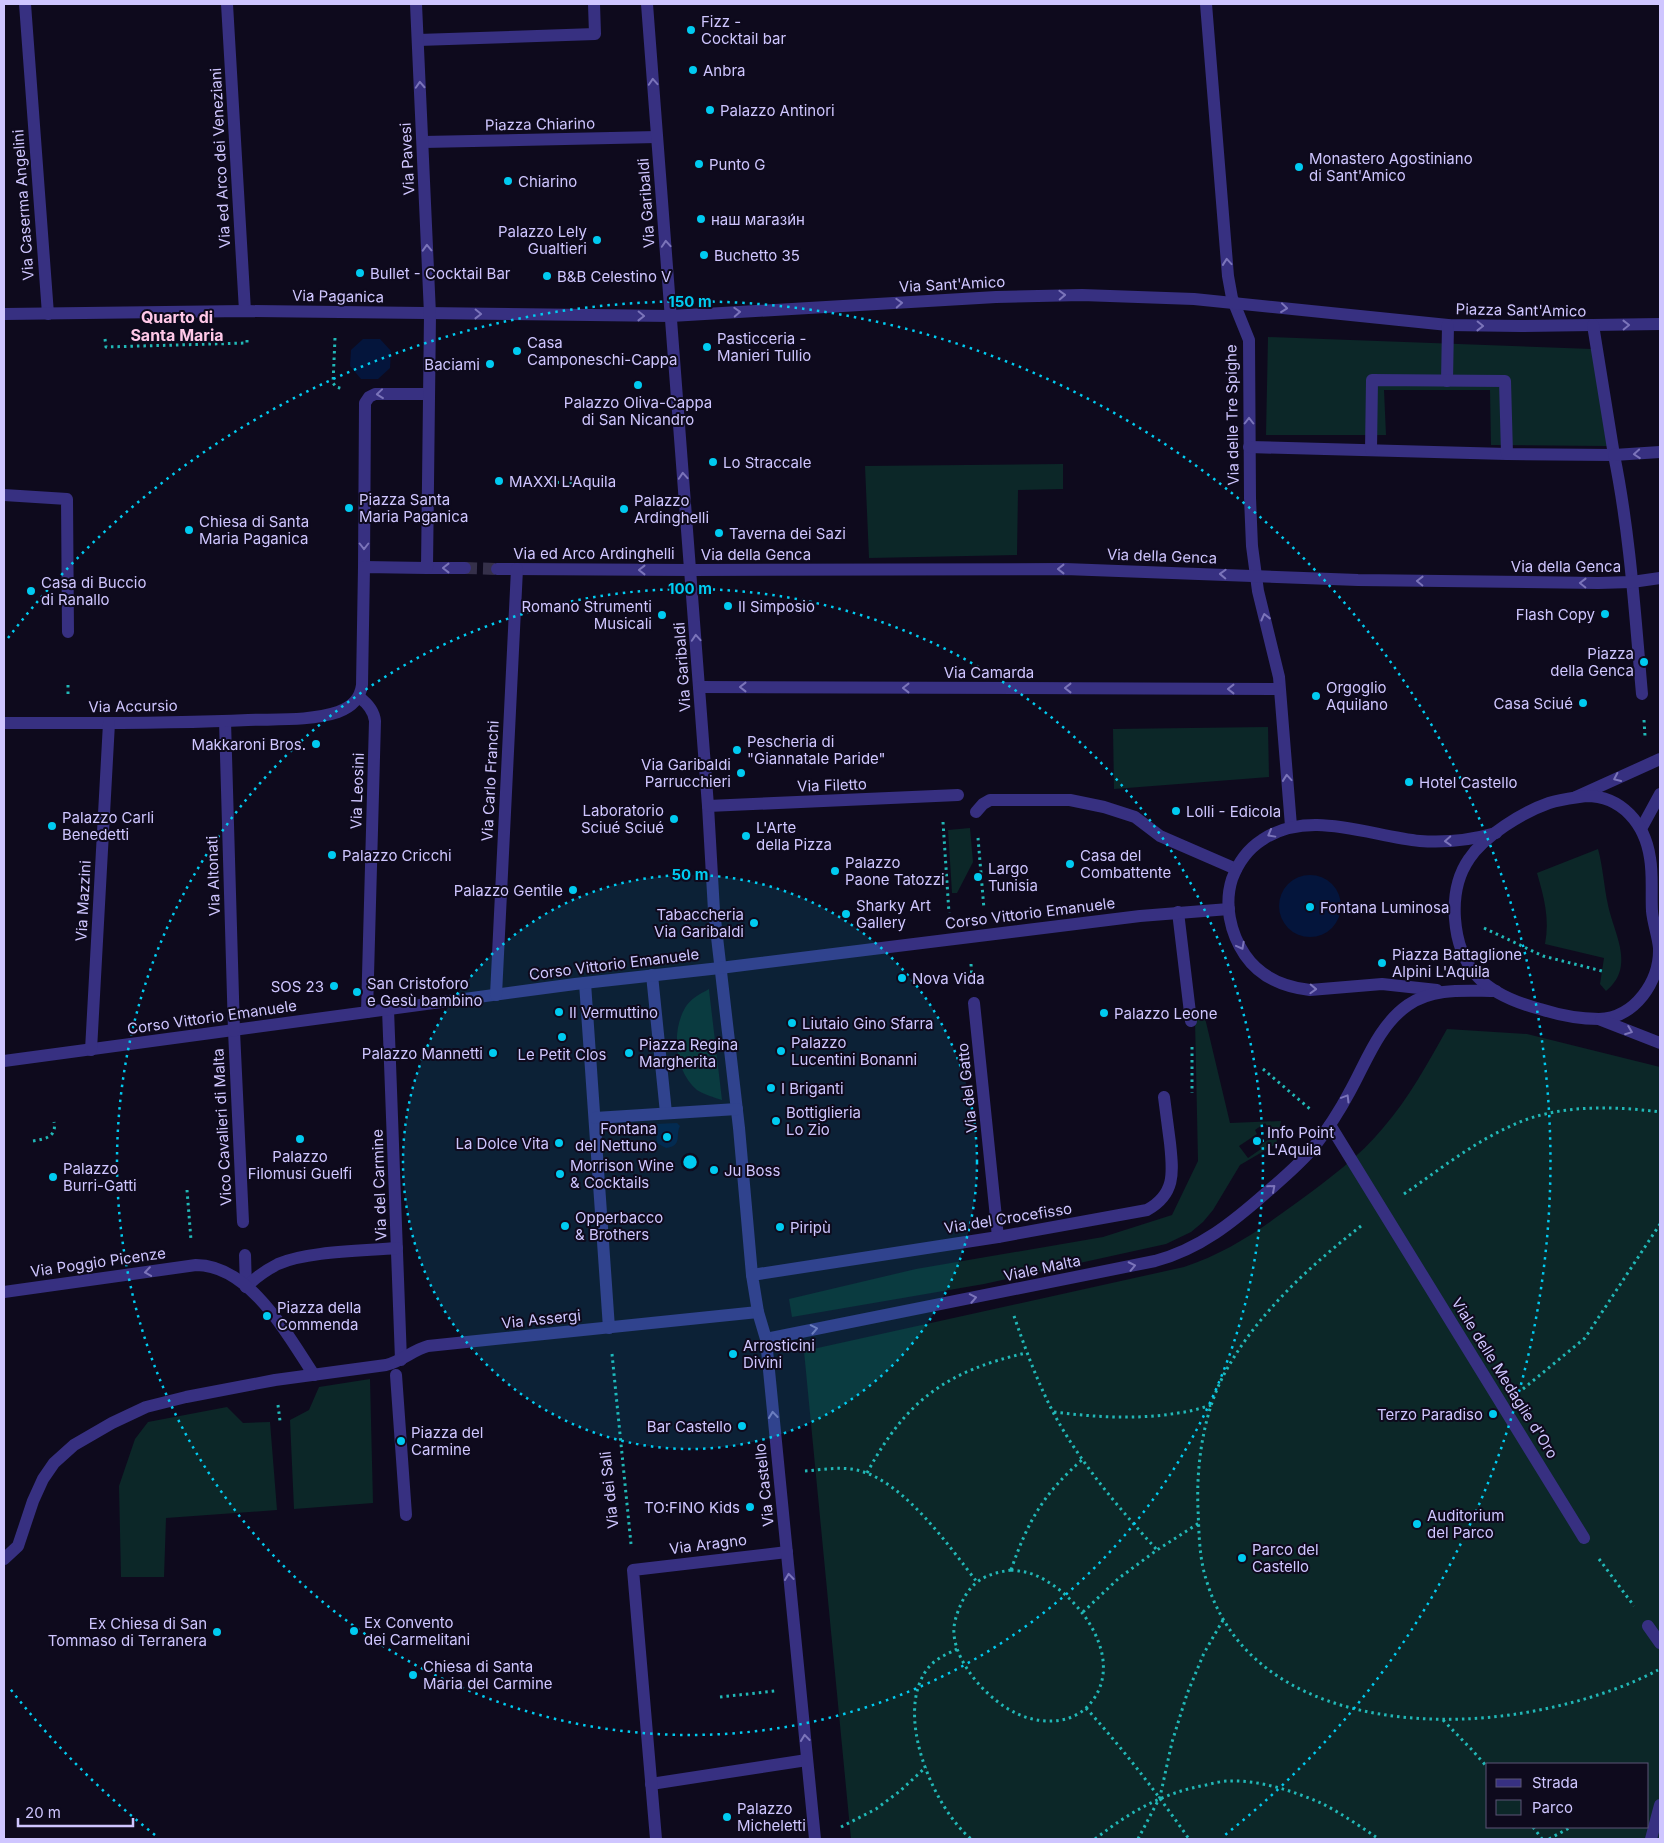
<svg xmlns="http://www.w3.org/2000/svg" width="1664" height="1843" font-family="Inter,sans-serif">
<rect width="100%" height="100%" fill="#0e0a1d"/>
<g fill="#0c2728" fill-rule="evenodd">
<polygon points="1268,337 1592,349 1607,446 1491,445 1490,390 1384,390 1386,435 1266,435"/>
<polygon points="1063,464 1063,489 1018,490 1017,555 869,558 865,466"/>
<polygon points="1268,727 1269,777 1114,789 1113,729"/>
<polygon points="970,828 973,862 957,893 952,893 948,830"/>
<path d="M1598,849C1603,867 1604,887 1608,905C1614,934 1636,967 1606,991L1600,984L1604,958L1545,944C1550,919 1544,897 1537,873Z"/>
<path d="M709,989V990L722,1100C713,1097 705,1095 697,1090C675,1072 671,1032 685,1008C690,999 700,994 709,989Z"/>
<path d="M1205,1018L1230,1123L1281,1121L1276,1144L1240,1165L1213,1210L1203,1222L1191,1232L1166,1244L984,1284L792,1317L789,1299L916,1269L1103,1237L1172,1215L1198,1161L1195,1020ZM1265,1123L1274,1136L1259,1146L1261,1149L1248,1158L1239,1146L1257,1134L1255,1130Z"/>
<path d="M1447,1029L1527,1034L1660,1067V1839H851L804,1351L1184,1267C1229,1252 1262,1228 1299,1201C1329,1179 1360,1156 1383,1128C1409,1098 1428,1063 1447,1029ZM1488,1764H1648V1827H1488Z"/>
<polygon points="370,1379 373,1503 294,1509 290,1420 309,1410 319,1387"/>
<polygon points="227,1407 243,1423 270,1422 277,1510 166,1518 164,1577 121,1577 119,1486 135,1439 148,1422"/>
</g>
<g fill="#04153c">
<polygon points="363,339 380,339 391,351 390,368 378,379 361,379 350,366 351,350"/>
<circle cx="1310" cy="906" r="31"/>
<path d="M677,1123L680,1126C675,1135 683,1146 666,1148L657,1143L656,1131L653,1129L654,1126L656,1124Z"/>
</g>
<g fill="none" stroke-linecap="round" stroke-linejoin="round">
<polyline stroke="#35304a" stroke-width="12" stroke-dasharray="12 6" stroke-linecap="butt" points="465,568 497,569"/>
<g stroke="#21b8b7" stroke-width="3" stroke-dasharray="2.5 4" stroke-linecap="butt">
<polyline points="335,338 333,383 336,387 344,389"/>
<polyline points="105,339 106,347 247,343 247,337"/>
<polyline points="550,482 596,484"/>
<polyline points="68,685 68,697"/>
<polyline points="1644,720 1645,736"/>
<polyline points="943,822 949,913"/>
<polyline points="978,838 984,909"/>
<polyline points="1484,928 1543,956 1602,971"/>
<polyline points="971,964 972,978"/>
<polyline points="1192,1047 1192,1093"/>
<polyline points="1263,1069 1310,1109"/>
<path d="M33,1141C45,1139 57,1137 54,1122"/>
<polyline points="187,1190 191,1240"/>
<path d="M1404,1194C1439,1170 1474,1142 1513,1125C1558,1104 1613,1106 1660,1112"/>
<path d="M1361,1226C1310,1266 1259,1312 1227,1369C1204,1409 1196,1463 1198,1509C1199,1532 1199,1557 1206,1579C1239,1692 1359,1723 1464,1719C1525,1717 1604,1699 1658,1670"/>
<path d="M1014,1316C1025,1348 1037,1381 1053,1412C1080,1463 1118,1507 1157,1550"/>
<polyline points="612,1354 631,1544"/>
<polyline points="1523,1389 1585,1338 1660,1224"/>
<polyline points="278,1405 280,1421"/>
<path d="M1054,1412C1095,1417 1136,1420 1178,1413C1189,1412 1201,1408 1212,1405"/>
<path d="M805,1471C820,1470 835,1467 851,1469C900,1475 948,1545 977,1582"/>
<path d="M867,1473C906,1400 947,1371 1026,1353"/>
<polyline points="1599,1559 1634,1606"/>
<path d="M1011,1570C1020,1571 1029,1572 1037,1576C1082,1596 1130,1665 1086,1708C1081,1713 1073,1717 1066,1719C1050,1723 1033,1721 1018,1714C990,1702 956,1665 954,1634C953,1624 957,1613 961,1604C972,1580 986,1574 1011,1570Z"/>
<path d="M1011,1570C1028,1521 1043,1494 1083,1459"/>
<polyline points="1083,1612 1119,1578 1157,1550 1199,1523"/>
<path d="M957,1649C947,1654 935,1659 928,1668C893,1713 933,1807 971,1839"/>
<polyline points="720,1697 775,1691"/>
<path d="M1086,1708C1124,1750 1157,1793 1189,1839"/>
<polyline points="1443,1720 1473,1751 1488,1768"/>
<polyline points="841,1827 876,1809 900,1791 926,1767"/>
<polyline points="1533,1827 1542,1839"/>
<path d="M1095,1839C1130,1812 1162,1793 1206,1785C1214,1783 1222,1781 1229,1781C1260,1780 1293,1791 1321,1803C1341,1813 1361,1827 1379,1839"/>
<polyline points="1138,1839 1160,1797 1172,1742 1187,1694 1204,1653 1223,1620"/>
<polyline points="1549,1839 1571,1827"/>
</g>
<g stroke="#373081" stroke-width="12">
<polyline points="418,40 595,34 594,4"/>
<polyline points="423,142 657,137"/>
<path d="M1614,455C1630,533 1635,615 1642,694"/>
<path d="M359,697C367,703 374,710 375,721L367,1012"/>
<polyline points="708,806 714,911 739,1128 752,1275"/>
<polyline points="1178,912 1191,1021"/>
<polyline points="652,975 666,1113"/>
<polyline points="585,983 609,1328"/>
<polyline points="388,1009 401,1360"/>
<polyline points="234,1031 243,1222"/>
<polyline points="4,1061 575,984 720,968 1140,916 1229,909"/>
<polyline points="595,1118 737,1109"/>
<polyline points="1330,1125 1584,1538"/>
<polyline points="245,1255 246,1287"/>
<path d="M246,1287C255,1278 266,1270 278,1264C307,1251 364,1251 397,1248"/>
<polyline points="396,1375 406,1515"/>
<polyline points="1648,1626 1660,1643"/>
<polyline points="651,1784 807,1760"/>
<polyline points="1651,1839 1660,1805"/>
</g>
<g stroke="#373081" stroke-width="12">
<polyline points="25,4 48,314"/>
<polyline points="227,4 245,311"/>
<polyline points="647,4 708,806 958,795"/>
<polyline points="1206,4 1228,276 1232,298 1249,340 1250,498 1252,546 1258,591 1279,677 1291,826"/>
<polyline points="4,314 245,311 671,316 996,297 1082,295 1194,299 1448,325 1520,326 1660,324"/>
<polyline points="1447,381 1448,325"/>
<polyline points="1249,447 1507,454"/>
<polyline points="1371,450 1372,380 1505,381 1507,454 1614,455 1593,325"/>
<polyline points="1614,455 1660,452"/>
<polyline points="4,495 67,499 68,632"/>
<polyline points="364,567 365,403 369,397 375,394 429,394"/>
<polyline points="427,568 465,568"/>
<polyline points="497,569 691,570 1065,569 1358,580 1598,583 1632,582 1660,578"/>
<polyline points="699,687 1279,689"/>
<polyline points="225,721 234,1031"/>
<path d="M4,723C85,723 166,724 248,720C277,719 311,721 338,712C352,707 360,699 362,685L364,567L427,568L430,314L416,4"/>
<polyline points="1576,797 1660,759"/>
<polyline points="976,812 983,804 990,800 1070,800 1104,807 1135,817 1160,836 1236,869"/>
<polyline points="1641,829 1660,794"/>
<path d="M1437,990L1382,984L1310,990C1284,987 1260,977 1245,955C1230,933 1224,904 1232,879C1238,863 1248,849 1262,840C1308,808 1369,836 1420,841C1446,843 1471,840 1496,833"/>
<polyline points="496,995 517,569"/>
<polyline points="974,1003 998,1237"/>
<polyline points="91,1050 109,723"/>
<path d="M4,1292L196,1265C250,1265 288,1336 314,1375"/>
<path d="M766,1339L1155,1261C1200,1249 1233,1222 1267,1192C1283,1178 1300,1164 1314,1147C1327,1130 1339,1112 1349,1093C1366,1063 1378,1026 1408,1005C1434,987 1466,991 1496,991"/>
<path d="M4,1559L18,1546L33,1501L43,1479L54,1463L74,1445L112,1423L146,1407L186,1397L275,1380L386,1365C402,1361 413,1350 428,1346L758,1312"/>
<polyline points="656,1839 633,1570 787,1552"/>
<path d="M815,1839L767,1350L766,1339L758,1312L752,1275L998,1237L1147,1210C1176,1194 1173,1172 1170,1143C1168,1128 1166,1112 1164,1097"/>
</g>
<g stroke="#373081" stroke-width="12">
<path d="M1586,796C1622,796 1645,824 1650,858C1653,875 1651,893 1652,911C1653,923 1658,936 1659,948C1660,981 1635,1018 1599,1019C1579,1019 1559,1015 1540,1009C1517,1003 1493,994 1477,976C1451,947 1447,891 1469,859C1484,836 1523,812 1549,803C1561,799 1573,798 1586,796Z"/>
<polyline points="1601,1020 1660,1043"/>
</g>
</g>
<defs><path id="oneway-chevron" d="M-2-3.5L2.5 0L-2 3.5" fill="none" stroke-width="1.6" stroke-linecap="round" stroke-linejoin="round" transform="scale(1.25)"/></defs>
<g stroke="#7b74ba">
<use href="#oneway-chevron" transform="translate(653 82) rotate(-94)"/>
<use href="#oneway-chevron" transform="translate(420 85) rotate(-93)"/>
<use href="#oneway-chevron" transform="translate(666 244) rotate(-94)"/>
<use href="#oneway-chevron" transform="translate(427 248) rotate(-92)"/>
<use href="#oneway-chevron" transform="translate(1227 262) rotate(-95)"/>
<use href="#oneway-chevron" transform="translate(1062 295) rotate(-2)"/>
<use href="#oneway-chevron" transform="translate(899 303) rotate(-3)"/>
<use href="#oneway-chevron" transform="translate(1284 308) rotate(6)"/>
<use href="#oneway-chevron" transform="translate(737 312) rotate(-3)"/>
<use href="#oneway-chevron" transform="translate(478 314) rotate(1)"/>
<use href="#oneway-chevron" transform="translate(641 316) rotate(1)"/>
<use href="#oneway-chevron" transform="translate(1626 325) rotate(-1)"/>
<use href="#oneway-chevron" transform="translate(1480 326) rotate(1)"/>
<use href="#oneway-chevron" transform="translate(380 394) rotate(174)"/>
<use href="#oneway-chevron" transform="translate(1249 421) rotate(-90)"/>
<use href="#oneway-chevron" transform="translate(1637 454) rotate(176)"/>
<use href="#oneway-chevron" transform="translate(683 476) rotate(-94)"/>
<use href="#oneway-chevron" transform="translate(364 546) rotate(90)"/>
<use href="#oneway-chevron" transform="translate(446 568) rotate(-180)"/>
<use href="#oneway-chevron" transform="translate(1061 569) rotate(-180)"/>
<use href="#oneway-chevron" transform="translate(642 570) rotate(-180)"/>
<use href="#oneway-chevron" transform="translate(1223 574) rotate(-178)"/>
<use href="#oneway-chevron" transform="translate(1420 581) rotate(-179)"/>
<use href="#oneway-chevron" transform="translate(1583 583) rotate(-179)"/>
<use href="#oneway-chevron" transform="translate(1265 617) rotate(-104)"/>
<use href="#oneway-chevron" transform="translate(696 638) rotate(-94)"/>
<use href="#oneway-chevron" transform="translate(743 687) rotate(-180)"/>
<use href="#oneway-chevron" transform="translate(906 688) rotate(-180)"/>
<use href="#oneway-chevron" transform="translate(1068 688) rotate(-180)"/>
<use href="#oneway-chevron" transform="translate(1231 689) rotate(-180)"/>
<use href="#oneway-chevron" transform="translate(1287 778) rotate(-95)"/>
<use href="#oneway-chevron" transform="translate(1617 778) rotate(155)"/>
<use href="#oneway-chevron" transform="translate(1271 834) rotate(151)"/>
<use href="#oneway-chevron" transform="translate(1448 841) rotate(177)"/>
<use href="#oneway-chevron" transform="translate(1241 946) rotate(62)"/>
<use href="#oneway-chevron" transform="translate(1313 989) rotate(2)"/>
<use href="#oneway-chevron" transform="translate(1629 1031) rotate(21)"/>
<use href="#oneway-chevron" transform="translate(1346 1098) rotate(-59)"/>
<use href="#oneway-chevron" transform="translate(1272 1188) rotate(-41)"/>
<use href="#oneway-chevron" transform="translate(1132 1266) rotate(-12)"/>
<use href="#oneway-chevron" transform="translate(148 1272) rotate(172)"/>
<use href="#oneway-chevron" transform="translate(973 1298) rotate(-11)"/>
<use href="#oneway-chevron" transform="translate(814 1329) rotate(-11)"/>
<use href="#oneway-chevron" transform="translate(773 1415) rotate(-96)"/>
<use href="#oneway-chevron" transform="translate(789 1577) rotate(-96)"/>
<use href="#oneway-chevron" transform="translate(805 1738) rotate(-96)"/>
</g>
<circle cx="690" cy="1162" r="287" fill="#00cbf1" fill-opacity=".12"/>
<g fill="none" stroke="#00cbf1" stroke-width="2.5" stroke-dasharray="2.5 5">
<circle cx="690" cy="1162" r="287"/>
<circle cx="690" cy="1162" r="573"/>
<path d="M155 1835A860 860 0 0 1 8 1686M8 638A860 860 0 1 1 1225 1835"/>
</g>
<g fill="#00cbf1" stroke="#0e0a1d" stroke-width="2">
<circle cx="691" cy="30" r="5"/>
<circle cx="693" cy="70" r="5"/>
<circle cx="710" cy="110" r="5"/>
<circle cx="699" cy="164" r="5"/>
<circle cx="1299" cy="167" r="5"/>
<circle cx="508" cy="181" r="5"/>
<circle cx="701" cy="219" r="5"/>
<circle cx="597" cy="240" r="5"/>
<circle cx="704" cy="255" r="5"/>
<circle cx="360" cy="273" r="5"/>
<circle cx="547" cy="276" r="5"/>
<circle cx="707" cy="347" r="5"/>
<circle cx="517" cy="351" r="5"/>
<circle cx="490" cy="364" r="5"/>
<circle cx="638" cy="385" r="5"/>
<circle cx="713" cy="462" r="5"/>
<circle cx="499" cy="481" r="5"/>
<circle cx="349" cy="508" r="5"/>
<circle cx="624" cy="509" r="5"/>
<circle cx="189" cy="530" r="5"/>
<circle cx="719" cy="533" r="5"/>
<circle cx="31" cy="591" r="5"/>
<circle cx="728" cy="606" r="5"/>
<circle cx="1605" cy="614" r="5"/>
<circle cx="662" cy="615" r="5"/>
<circle cx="1644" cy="662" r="5"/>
<circle cx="1316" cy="696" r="5"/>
<circle cx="1583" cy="703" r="5"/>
<circle cx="316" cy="744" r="5"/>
<circle cx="737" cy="750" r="5"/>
<circle cx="741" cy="773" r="5"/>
<circle cx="1409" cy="782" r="5"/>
<circle cx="1176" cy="811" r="5"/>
<circle cx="674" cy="819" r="5"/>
<circle cx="52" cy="826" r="5"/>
<circle cx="746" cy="836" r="5"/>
<circle cx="332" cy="855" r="5"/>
<circle cx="1070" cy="864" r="5"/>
<circle cx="835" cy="871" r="5"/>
<circle cx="978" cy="877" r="5"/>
<circle cx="573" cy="890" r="5"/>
<circle cx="1310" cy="907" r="5"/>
<circle cx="846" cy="914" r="5"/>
<circle cx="754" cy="923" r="5"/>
<circle cx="1382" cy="963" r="5"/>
<circle cx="902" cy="978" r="5"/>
<circle cx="334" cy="986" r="5"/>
<circle cx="357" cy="992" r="5"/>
<circle cx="559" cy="1012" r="5"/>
<circle cx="1104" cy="1013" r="5"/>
<circle cx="792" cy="1023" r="5"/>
<circle cx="562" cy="1037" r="5"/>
<circle cx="781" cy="1051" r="5"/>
<circle cx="493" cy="1053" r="5"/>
<circle cx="629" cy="1053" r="5"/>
<circle cx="771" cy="1088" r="5"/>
<circle cx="776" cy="1121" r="5"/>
<circle cx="667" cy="1137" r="5"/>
<circle cx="300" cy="1139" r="5"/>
<circle cx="1257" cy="1141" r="5"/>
<circle cx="559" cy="1143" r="5"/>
<circle cx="714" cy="1170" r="5"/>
<circle cx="560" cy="1174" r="5"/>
<circle cx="53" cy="1177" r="5"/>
<circle cx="565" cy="1226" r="5"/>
<circle cx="780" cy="1227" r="5"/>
<circle cx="267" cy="1316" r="5"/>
<circle cx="733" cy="1354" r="5"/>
<circle cx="1493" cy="1414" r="5"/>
<circle cx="742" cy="1426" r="5"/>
<circle cx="401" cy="1441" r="5"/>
<circle cx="750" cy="1507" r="5"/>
<circle cx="1417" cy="1524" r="5"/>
<circle cx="1242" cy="1558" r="5"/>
<circle cx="354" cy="1631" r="5"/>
<circle cx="217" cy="1632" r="5"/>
<circle cx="413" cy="1675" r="5"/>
<circle cx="727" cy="1817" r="5"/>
</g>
<g text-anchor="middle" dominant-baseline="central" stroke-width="4" stroke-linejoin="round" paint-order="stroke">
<g font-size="15" fill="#cfc6ff" stroke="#0e0a1d" text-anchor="start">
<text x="701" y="21">Fizz -<tspan x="701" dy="17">Cocktail bar</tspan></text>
<text x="703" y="70">Anbra</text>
<text x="720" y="110">Palazzo Antinori</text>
<text x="1309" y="158">Monastero Agostiniano<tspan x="1309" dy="17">di Sant'Amico</tspan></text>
<text x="709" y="164">Punto G</text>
<text x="518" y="181">Chiarino</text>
<text x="711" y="219">наш магази́н</text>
<text x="587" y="231" text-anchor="end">Palazzo Lely<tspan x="587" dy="17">Gualtieri</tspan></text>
<text x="714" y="255">Buchetto 35</text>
<text x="370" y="273">Bullet - Cocktail Bar</text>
<text x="557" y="276">B&amp;B Celestino V</text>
<text x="717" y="338">Pasticceria -<tspan x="717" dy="17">Manieri Tullio</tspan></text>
<text x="527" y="342">Casa<tspan x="527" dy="17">Camponeschi-Cappa</tspan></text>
<text x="480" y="364" text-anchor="end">Baciami</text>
<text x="638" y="402" text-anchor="middle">Palazzo Oliva-Cappa<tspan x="638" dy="17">di San Nicandro</tspan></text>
<text x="723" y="462">Lo Straccale</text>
<text x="509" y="481">MAXXI L'Aquila</text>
<text x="359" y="499">Piazza Santa<tspan x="359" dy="17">Maria Paganica</tspan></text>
<text x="634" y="500">Palazzo<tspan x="634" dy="17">Ardinghelli</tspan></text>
<text x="199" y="521">Chiesa di Santa<tspan x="199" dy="17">Maria Paganica</tspan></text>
<text x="729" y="533">Taverna dei Sazi</text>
<text x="41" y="582">Casa di Buccio<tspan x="41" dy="17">di Ranallo</tspan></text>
<text x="652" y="606" text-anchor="end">Romano Strumenti<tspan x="652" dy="17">Musicali</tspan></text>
<text x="738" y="606">Il Simposio</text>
<text x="1595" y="614" text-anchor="end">Flash Copy</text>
<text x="1634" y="653" text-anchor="end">Piazza<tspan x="1634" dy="17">della Genca</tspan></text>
<text x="1326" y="687">Orgoglio<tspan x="1326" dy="17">Aquilano</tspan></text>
<text x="1573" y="703" text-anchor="end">Casa Sciué</text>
<text x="747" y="741">Pescheria di<tspan x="747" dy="17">"Giannatale Paride"</tspan></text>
<text x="306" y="744" text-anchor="end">Makkaroni Bros.</text>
<text x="731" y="764" text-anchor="end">Via Garibaldi<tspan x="731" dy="17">Parrucchieri</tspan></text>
<text x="1419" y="782">Hotel Castello</text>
<text x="664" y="810" text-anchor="end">Laboratorio<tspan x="664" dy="17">Sciué Sciué</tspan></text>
<text x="1186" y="811">Lolli - Edicola</text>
<text x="62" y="817">Palazzo Carli<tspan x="62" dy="17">Benedetti</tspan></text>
<text x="756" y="827">L'Arte<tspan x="756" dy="17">della Pizza</tspan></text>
<text x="342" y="855">Palazzo Cricchi</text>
<text x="1080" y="855">Casa del<tspan x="1080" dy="17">Combattente</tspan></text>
<text x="845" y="862">Palazzo<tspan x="845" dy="17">Paone Tatozzi</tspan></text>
<text x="988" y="868">Largo<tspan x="988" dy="17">Tunisia</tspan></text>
<text x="563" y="890" text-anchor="end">Palazzo Gentile</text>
<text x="856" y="905">Sharky Art<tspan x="856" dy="17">Gallery</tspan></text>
<text x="1320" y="907">Fontana Luminosa</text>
<text x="744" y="914" text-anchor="end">Tabaccheria<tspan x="744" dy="17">Via Garibaldi</tspan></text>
<text x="1392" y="954">Piazza Battaglione<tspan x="1392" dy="17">Alpini L'Aquila</tspan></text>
<text x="912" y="978">Nova Vida</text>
<text x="367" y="983">San Cristoforo<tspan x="367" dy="17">e Gesù bambino</tspan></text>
<text x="324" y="986" text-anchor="end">SOS 23</text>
<text x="569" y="1012">Il Vermuttino</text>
<text x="1114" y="1013">Palazzo Leone</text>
<text x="802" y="1023">Liutaio Gino Sfarra</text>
<text x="791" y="1042">Palazzo<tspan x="791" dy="17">Lucentini Bonanni</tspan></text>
<text x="639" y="1044">Piazza Regina<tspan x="639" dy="17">Margherita</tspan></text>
<text x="483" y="1053" text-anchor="end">Palazzo Mannetti</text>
<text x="562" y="1054" text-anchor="middle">Le Petit Clos</text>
<text x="781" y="1088">I Briganti</text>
<text x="786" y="1112">Bottiglieria<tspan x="786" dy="17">Lo Zio</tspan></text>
<text x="657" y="1128" text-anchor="end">Fontana<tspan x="657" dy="17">del Nettuno</tspan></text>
<text x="1267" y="1132">Info Point<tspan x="1267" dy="17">L'Aquila</tspan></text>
<text x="549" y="1143" text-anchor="end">La Dolce Vita</text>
<text x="300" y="1156" text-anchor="middle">Palazzo<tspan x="300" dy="17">Filomusi Guelfi</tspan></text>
<text x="570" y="1165">Morrison Wine<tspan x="570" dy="17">&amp; Cocktails</tspan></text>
<text x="63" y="1168">Palazzo<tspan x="63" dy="17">Burri-Gatti</tspan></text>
<text x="724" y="1170">Ju Boss</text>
<text x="575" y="1217">Opperbacco<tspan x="575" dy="17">&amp; Brothers</tspan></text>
<text x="790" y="1227">Piripù</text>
<text x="277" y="1307">Piazza della<tspan x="277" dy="17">Commenda</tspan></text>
<text x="743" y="1345">Arrosticini<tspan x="743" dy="17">Divini</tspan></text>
<text x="1483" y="1414" text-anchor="end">Terzo Paradiso</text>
<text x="732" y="1426" text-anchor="end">Bar Castello</text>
<text x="411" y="1432">Piazza del<tspan x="411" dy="17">Carmine</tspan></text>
<text x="740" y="1507" text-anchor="end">TO:FINO Kids</text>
<text x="1427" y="1515">Auditorium<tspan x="1427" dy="17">del Parco</tspan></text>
<text x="1252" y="1549">Parco del<tspan x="1252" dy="17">Castello</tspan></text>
<text x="364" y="1622">Ex Convento<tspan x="364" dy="17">dei Carmelitani</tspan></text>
<text x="207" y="1623" text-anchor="end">Ex Chiesa di San<tspan x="207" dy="17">Tommaso di Terranera</tspan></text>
<text x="423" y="1666">Chiesa di Santa<tspan x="423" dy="17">Maria del Carmine</tspan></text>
<text x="737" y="1808">Palazzo<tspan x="737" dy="17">Micheletti</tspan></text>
</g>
<g font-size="15" fill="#cfc6ff" stroke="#0e0a1d">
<text transform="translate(540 124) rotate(-1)">Piazza Chiarino</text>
<text transform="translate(220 158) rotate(-93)">Via ed Arco dei Veneziani</text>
<text transform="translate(407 159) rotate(-93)">Via Pavesi</text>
<text transform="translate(646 203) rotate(-94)">Via Garibaldi</text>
<text transform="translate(23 205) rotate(-94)">Via Caserma Angelini</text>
<text transform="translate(952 284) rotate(-3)">Via Sant'Amico</text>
<text transform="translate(338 296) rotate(1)">Via Paganica</text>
<text transform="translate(1521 310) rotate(1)">Piazza Sant'Amico</text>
<text transform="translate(1232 415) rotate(-91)">Via delle Tre Spighe</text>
<text x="594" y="553">Via ed Arco Ardinghelli</text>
<text x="756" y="554">Via della Genca</text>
<text transform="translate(1162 556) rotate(2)">Via della Genca</text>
<text x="1566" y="566">Via della Genca</text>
<text transform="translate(682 667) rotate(-94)">Via Garibaldi</text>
<text x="989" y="672">Via Camarda</text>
<text transform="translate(133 706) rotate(-1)">Via Accursio</text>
<text transform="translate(490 781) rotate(-87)">Via Carlo Franchi</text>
<text transform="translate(832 785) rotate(-2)">Via Filetto</text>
<text transform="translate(357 791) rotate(-88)">Via Leosini</text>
<text transform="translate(213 876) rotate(-92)">Via Altonati</text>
<text transform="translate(83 901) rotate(-87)">Via Mazzini</text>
<text transform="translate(1030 913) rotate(-7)">Corso Vittorio Emanuele</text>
<text transform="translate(614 964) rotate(-7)">Corso Vittorio Emanuele</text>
<text transform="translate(212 1017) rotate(-8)">Corso Vittorio Emanuele</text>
<text transform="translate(967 1088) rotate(-96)">Via del Gatto</text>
<text transform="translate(222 1127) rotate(-93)">Vico Cavalieri di Malta</text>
<text transform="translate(379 1185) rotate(-92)">Via del Carmine</text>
<text transform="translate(1008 1218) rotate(-9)">Via del Crocefisso</text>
<text transform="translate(98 1262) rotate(-8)">Via Poggio Picenze</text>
<text transform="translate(1042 1268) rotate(-12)">Viale Malta</text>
<text transform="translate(541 1319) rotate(-6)">Via Assergi</text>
<text transform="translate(1505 1378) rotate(58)">Viale delle Medaglie d'Oro</text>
<text transform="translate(764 1485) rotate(-96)">Via Castello</text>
<text transform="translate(609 1490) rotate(-96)">Via dei Sali</text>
<text transform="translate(708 1544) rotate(-7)">Via Aragno</text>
</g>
<g font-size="16" font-weight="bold" fill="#ffc8e8" stroke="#0e0a1d">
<text x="177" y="317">Quarto di<tspan x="177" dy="18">Santa Maria</tspan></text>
</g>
</g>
<circle cx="690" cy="1162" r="8" fill="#00cbf1" stroke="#0e0a1d" stroke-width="2.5"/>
<g font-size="15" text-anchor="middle" font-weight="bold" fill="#00cbf1" stroke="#0e0a1d" stroke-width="4" stroke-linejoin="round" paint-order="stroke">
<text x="690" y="307">150 m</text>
<text x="690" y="594">100 m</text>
<text x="690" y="880">50 m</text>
</g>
<rect width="1664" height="1843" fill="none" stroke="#cfc6ff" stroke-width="10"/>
<rect x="1486" y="1763" width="162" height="65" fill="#0e0a1d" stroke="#5b5577"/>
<rect x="1496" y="1779" width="25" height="8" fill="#373081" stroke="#5b5577"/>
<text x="1532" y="1788" font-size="15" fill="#cfc6ff">Strada</text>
<rect x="1496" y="1800" width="25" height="15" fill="#0c2728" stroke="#5b5577"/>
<text x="1532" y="1813" font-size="15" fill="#cfc6ff">Parco</text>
<path d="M18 1818v8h115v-8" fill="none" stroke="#cfc6ff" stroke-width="2.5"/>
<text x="25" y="1818" font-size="15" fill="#cfc6ff" stroke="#0e0a1d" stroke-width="4" paint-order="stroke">20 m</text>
</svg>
